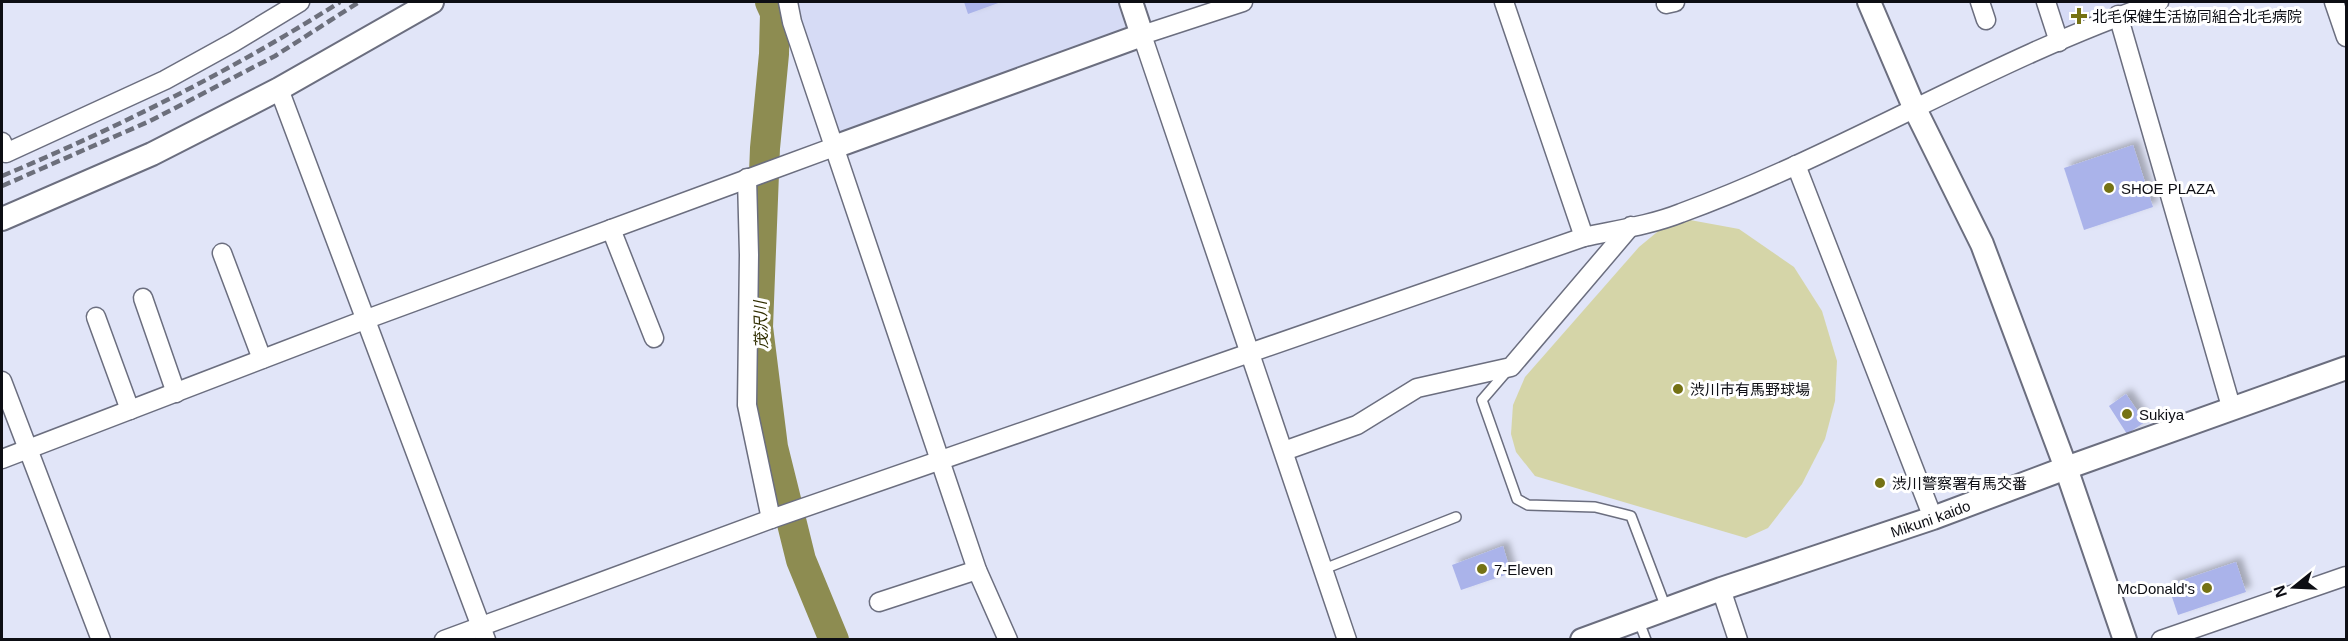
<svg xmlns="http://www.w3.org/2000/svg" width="2348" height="641" font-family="Arial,'Noto Sans JP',sans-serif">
<defs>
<filter id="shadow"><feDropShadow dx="5.5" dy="-5.5" stdDeviation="3" flood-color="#0004"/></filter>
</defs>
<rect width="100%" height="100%" fill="#e1e5f8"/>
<g fill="#d6dbf5">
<polygon points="794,2 1125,2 1135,29 837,141"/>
<polygon points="2052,2 2140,2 2061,30"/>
</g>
<polygon fill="#d5d5a8" points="1690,220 1739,229 1794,267 1822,311 1837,361 1835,401 1825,439 1802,484 1768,528 1746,538 1535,476 1516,452 1511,434 1513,405 1525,377 1639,247 1662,228"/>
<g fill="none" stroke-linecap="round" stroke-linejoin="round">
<polyline stroke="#8d8c51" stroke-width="30" points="770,2 775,13 774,54 765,148 758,327 773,447 801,560 834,640"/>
</g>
<g fill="#aab3ea" filter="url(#shadow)">
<polygon points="964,2 1001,2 968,14"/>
<polygon points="2133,145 2153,207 2084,230 2064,168"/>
<polygon points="2126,394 2145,422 2127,434 2109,406"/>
<polygon points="1503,546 1511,573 1461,590 1452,565"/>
<polygon points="2236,562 2246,592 2178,615 2168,585"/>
</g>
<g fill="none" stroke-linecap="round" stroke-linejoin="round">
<defs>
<g id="service">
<polyline points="1507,371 1482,400 1517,499 1528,505 1595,507 1631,516 1666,608"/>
<polyline points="1324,569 1456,517"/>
<polyline points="1638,619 1646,640"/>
</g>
<g id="minor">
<polyline points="788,2 792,22 977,570 1008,640"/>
<polyline points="1243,2 1142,35 1347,640"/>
<polyline points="1504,2 1584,237"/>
<polyline points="1980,2 1986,20"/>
<polyline points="2046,2 2059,42"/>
<polyline points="2334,2 2346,37"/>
<polyline points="1666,4 1675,2"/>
<polyline points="2118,15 2232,410"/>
<polyline points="279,89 486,640"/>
<polyline points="2,142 6,153 165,80 234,42 300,2"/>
<polyline points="1796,165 1933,518"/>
<polyline points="747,178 749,255 747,405 771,519"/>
<polyline points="611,229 654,338"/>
<polyline points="222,253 262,359"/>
<polyline points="143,298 176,393"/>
<polyline points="96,317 130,410"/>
<polyline points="2,381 101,640"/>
<polyline points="1284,451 1357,425 1417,388 1511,367 1631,226"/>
<polyline points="2,459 367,319 834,147"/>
<polyline points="1721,589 1738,640"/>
<polyline points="879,602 977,570"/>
<path d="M444,640L771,519L1584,237C1616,230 1651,225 1681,213C1845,153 1994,58 2159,2"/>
<polyline points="2161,640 2346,576"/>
</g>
<g id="tertiary">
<polyline points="1869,2 1914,107 1982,244 2066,468 2125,640"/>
<polyline points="834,147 1142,35 1131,2"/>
<polyline points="2,219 152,154 279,89 432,2"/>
<path id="s1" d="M1582,640L1721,589L1933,518L2066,468L2346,368"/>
</g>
</defs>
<use href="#service" stroke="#6b6e7f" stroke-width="12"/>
<use href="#minor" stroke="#6b6e7f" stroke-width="21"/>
<use href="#tertiary" stroke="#6b6e7f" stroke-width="26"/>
<use href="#service" stroke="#fff" stroke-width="9"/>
<use href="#minor" stroke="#fff" stroke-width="18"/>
<use href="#tertiary" stroke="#fff" stroke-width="22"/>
<g stroke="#6c6f7b" stroke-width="4.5" stroke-dasharray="9 4.5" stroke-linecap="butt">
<path d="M2,176C119,127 233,70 340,2"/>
<polyline points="2,186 150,121 275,56 359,2"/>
</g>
</g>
<g fill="#757214" stroke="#fff" stroke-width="2">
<path d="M2076 7h6v6h6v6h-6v6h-6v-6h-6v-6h6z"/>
<circle cx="2109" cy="188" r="6"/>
<circle cx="1678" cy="389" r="6"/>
<circle cx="2127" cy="414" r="6"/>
<circle cx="1880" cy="483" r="6"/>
<circle cx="1482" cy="569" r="6"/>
<circle cx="2207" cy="588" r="6"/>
</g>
<g text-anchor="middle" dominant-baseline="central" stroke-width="6" stroke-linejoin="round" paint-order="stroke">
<g font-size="15" fill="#0d0e14" stroke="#fff" text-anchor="start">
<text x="2092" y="16">北毛保健生活協同組合北毛病院</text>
<text x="2121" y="188">SHOE PLAZA</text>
<text x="1690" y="389">渋川市有馬野球場</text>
<text x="2139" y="414">Sukiya</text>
<text x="1892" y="483">渋川警察署有馬交番</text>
<text x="1494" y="569">7-Eleven</text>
<text x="2195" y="588" text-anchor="end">McDonald's</text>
</g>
<g font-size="15" fill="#0d0e14" stroke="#fff">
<text stroke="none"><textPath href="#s1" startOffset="369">Mikuni kaido</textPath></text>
</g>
<g font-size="16" font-style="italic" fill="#302e00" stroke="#fff">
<text transform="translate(761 325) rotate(-92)">茂沢川</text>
</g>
</g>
<rect width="2348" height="641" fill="none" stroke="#0d0e14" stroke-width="6"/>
<g transform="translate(2294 587) rotate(252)" stroke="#ffffff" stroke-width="4.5" paint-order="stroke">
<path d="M0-4.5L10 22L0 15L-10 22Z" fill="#0d0e14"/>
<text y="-9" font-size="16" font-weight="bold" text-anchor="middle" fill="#0d0e14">N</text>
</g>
</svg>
